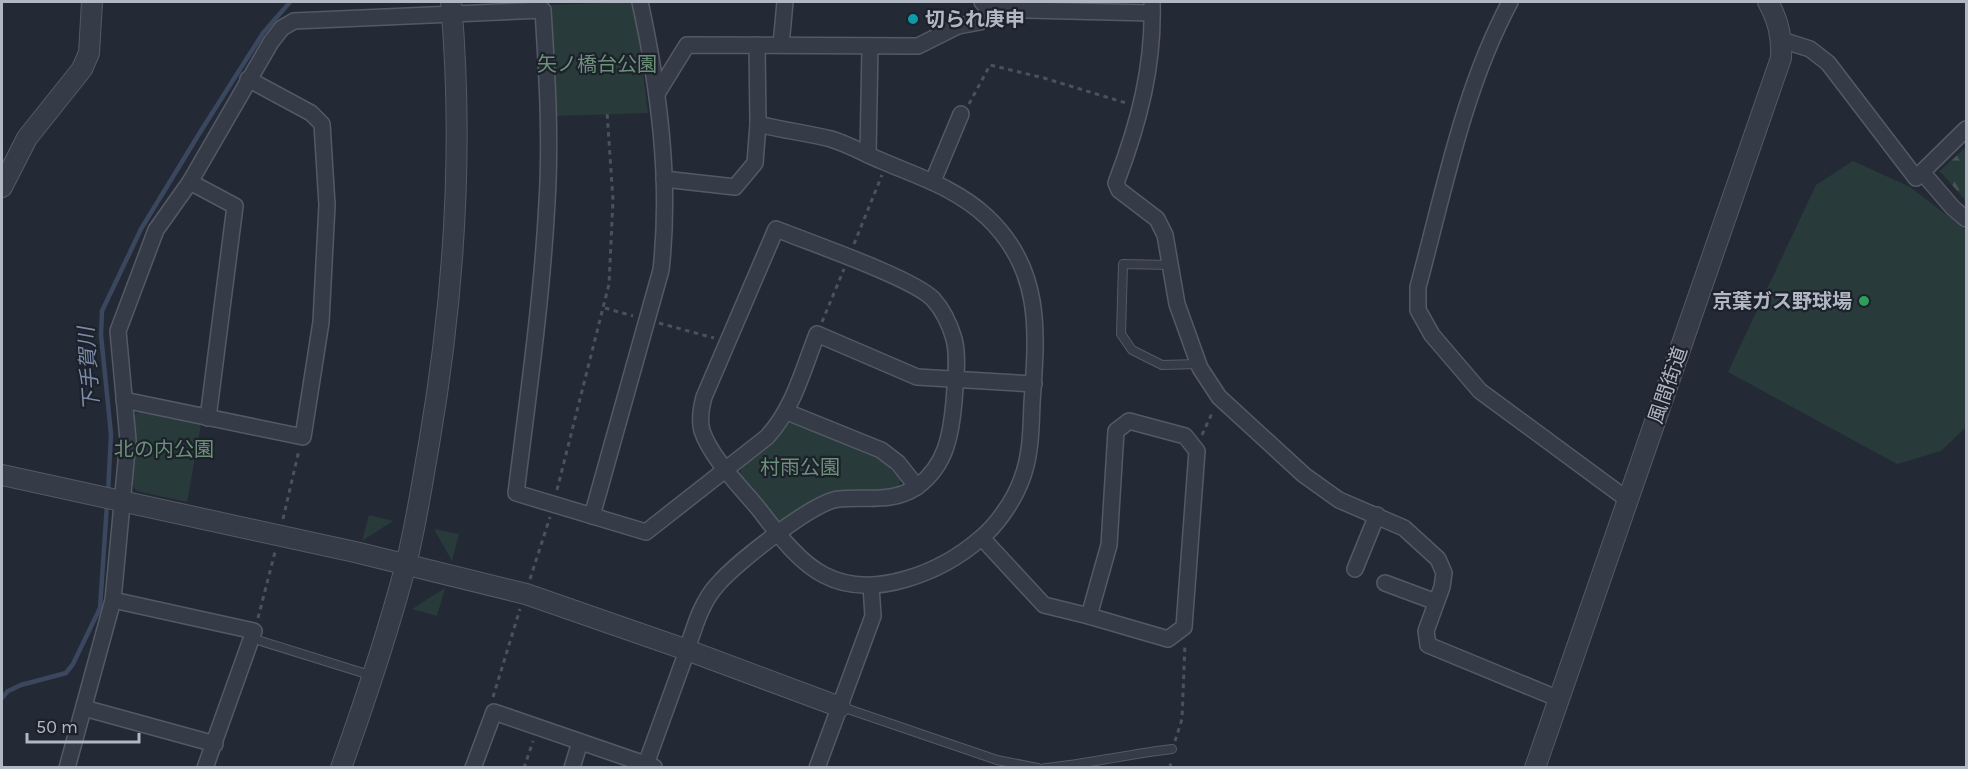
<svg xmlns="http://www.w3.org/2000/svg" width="1968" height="769" font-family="Karla,'Noto Sans JP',sans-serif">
<defs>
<pattern id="forest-firs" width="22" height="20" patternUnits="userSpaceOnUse" patternTransform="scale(1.5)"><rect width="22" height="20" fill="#293a3b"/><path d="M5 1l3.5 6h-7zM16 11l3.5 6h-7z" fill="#465456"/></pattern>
</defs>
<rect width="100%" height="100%" fill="#232a36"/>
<g fill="#293a3b">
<polygon points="634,2 648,113 553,116 549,5"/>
<polygon points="1853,161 1910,187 1966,230 1966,427 1941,451 1897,464 1728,372 1816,185"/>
<polygon points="140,411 201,424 187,502 137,491 130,482 131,418"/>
<polygon points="795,422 874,454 901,479 897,493 831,498 786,520 775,520 740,479 741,466 784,425"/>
<polygon points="369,515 393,521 362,541"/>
<polygon points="434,529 459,534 452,561"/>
<polygon points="445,588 437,616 412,609"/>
</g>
<polygon fill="url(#forest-firs)" points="1966,147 1966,201 1940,171"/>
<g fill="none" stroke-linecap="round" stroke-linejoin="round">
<g stroke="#3a475e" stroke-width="4.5">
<polyline points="108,493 111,434 101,335 102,311 141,229 199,134 263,33 290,2"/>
<polyline points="2,698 8,691 21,685 66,673 73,664 100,608 107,504"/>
</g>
<defs>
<g id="service">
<polyline points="1170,265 1123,264 1121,334 1132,350 1162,365 1198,364"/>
<polyline points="251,638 373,676"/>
<polyline points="842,707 997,760 1038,768"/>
<path d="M1045,768C1088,764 1129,754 1172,749"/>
</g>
<g id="minor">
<polyline points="982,2 990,9 1152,13"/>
<path d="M1152,2C1154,66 1139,123 1116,183L1119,190L1157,219L1165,235L1177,304L1200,368L1219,397L1304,475L1339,500L1404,528L1438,559L1444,573L1442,587L1426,631L1428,645L1559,699"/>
<path d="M1510,2C1463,90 1444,191 1418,287V310L1432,335L1480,391L1628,500"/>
<polyline points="1782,40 1810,49 1828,63 1916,178 1966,129"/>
<polyline points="781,45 785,2"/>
<polyline points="658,92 687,45 918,46 958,26 980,22 990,9"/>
<polyline points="868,155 870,46"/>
<polyline points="1922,172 1953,208 1966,219"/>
<polyline points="664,179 735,187 755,163 758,124 757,45"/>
<polyline points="933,181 961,114"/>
<polyline points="190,182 235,206 208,418"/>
<polyline points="124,400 303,437 321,322 327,205 322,124 311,113 248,79"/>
<polyline points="787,412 881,450 898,463 917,487"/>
<polygon points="1129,421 1185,436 1197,451 1184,627 1168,639 1089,616 1109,545 1116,431"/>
<path d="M592,516L661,270C671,180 659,89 640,2"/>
<polyline points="982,538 1044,605 1089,616"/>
<polyline points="1355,569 1377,515"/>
<polyline points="1385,583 1436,602"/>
<polyline points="113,600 254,631 205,768"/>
<polyline points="84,708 215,744"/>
<path d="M646,764C658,730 671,696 683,662C692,636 699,604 718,584C736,563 814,501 839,499C867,496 892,504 918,486C946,465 951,435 954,402C955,383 959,357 954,339C950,325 943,310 933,299C913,278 808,242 776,229L704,397C701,408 699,420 702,431C712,459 739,485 758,508C776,531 797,561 824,575C873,601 942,572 981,538C997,525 1014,500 1021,481C1031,457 1031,429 1032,403C1037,332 1043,270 987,217C956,188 919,177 882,161C865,154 848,144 831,139C807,133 782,130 758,124"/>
<path d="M67,768L113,600L128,440L118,331L156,230L190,182L271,42L282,28L294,21L543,10C547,74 551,138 547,202C542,299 528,396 516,493L646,532L767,437C793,409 803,370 817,334L917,377L1034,384"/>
<polyline points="473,768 494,712 654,767"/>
<polyline points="572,768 580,742"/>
<polyline points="817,768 873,616 871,586"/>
</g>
<g id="tertiary">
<polyline points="2,187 27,138 82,69 89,53 92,2"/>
<polyline points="2,475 355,552 526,594 687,650 840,707"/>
<path d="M341,768C365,701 388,633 406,564C416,525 422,484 429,444C454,298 464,150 451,2"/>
<path d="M1535,768L1781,58C1782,36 1778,20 1768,2"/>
</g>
</defs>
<use href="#service" stroke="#545a65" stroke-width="10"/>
<use href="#minor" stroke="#545a65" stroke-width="18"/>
<use href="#tertiary" stroke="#545a65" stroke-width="22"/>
<g stroke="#475559" stroke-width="3" stroke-dasharray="4.5 4.5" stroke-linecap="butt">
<polyline points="969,104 990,65 1044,78 1126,103"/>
<polyline points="854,244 882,175"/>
<polyline points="605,308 633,316"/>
<polyline points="822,322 844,269"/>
<polyline points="659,323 714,338"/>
<polyline points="1202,435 1213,411"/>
<polyline points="557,490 609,284 613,200 607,112"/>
<polyline points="283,519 299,450"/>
<polyline points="530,579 550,517"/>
<polyline points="258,618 275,552"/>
<polyline points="493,697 520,609"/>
<polyline points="1175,741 1182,719 1185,644"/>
<polyline points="524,768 533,741"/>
<polyline points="1170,768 1171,759"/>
</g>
<use href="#service" stroke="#363c47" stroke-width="8"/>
<use href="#minor" stroke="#363c47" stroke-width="15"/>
<use href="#tertiary" stroke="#363c47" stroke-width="20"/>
</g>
<circle fill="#0f9aa8" stroke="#1c212b" stroke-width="2" cx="913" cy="19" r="6"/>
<circle fill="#2e9e5b" stroke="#1c212b" stroke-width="2" cx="1864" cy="301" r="6"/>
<g text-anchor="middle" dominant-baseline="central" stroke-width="4.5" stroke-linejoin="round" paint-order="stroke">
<g font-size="20" font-weight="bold" fill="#b1b7c3" stroke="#1c212b" text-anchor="start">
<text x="925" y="19">切られ庚申</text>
<text x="1852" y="301" text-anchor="end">京葉ガス野球場</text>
</g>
<g font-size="20" fill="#6b9177" stroke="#1c212b">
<text x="597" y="64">矢ノ橋台公園</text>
<text x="164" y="449">北の内公園</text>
<text x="800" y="467">村雨公園</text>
</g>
<g font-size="20" fill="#b1b7c3" stroke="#1c212b">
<text transform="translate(1668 385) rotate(-71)">風間街道</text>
</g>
<g font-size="21" font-style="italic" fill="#7c8ca9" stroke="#1c212b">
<text transform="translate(89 369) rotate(-94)">下手賀川</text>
</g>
</g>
<rect width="1968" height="769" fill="none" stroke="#b1b7c3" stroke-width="6"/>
<path d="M27 733v9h112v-9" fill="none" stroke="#b1b7c3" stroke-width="3"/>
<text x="36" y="733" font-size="18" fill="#b1b7c3" stroke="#1c212b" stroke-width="4.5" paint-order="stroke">50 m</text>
</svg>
